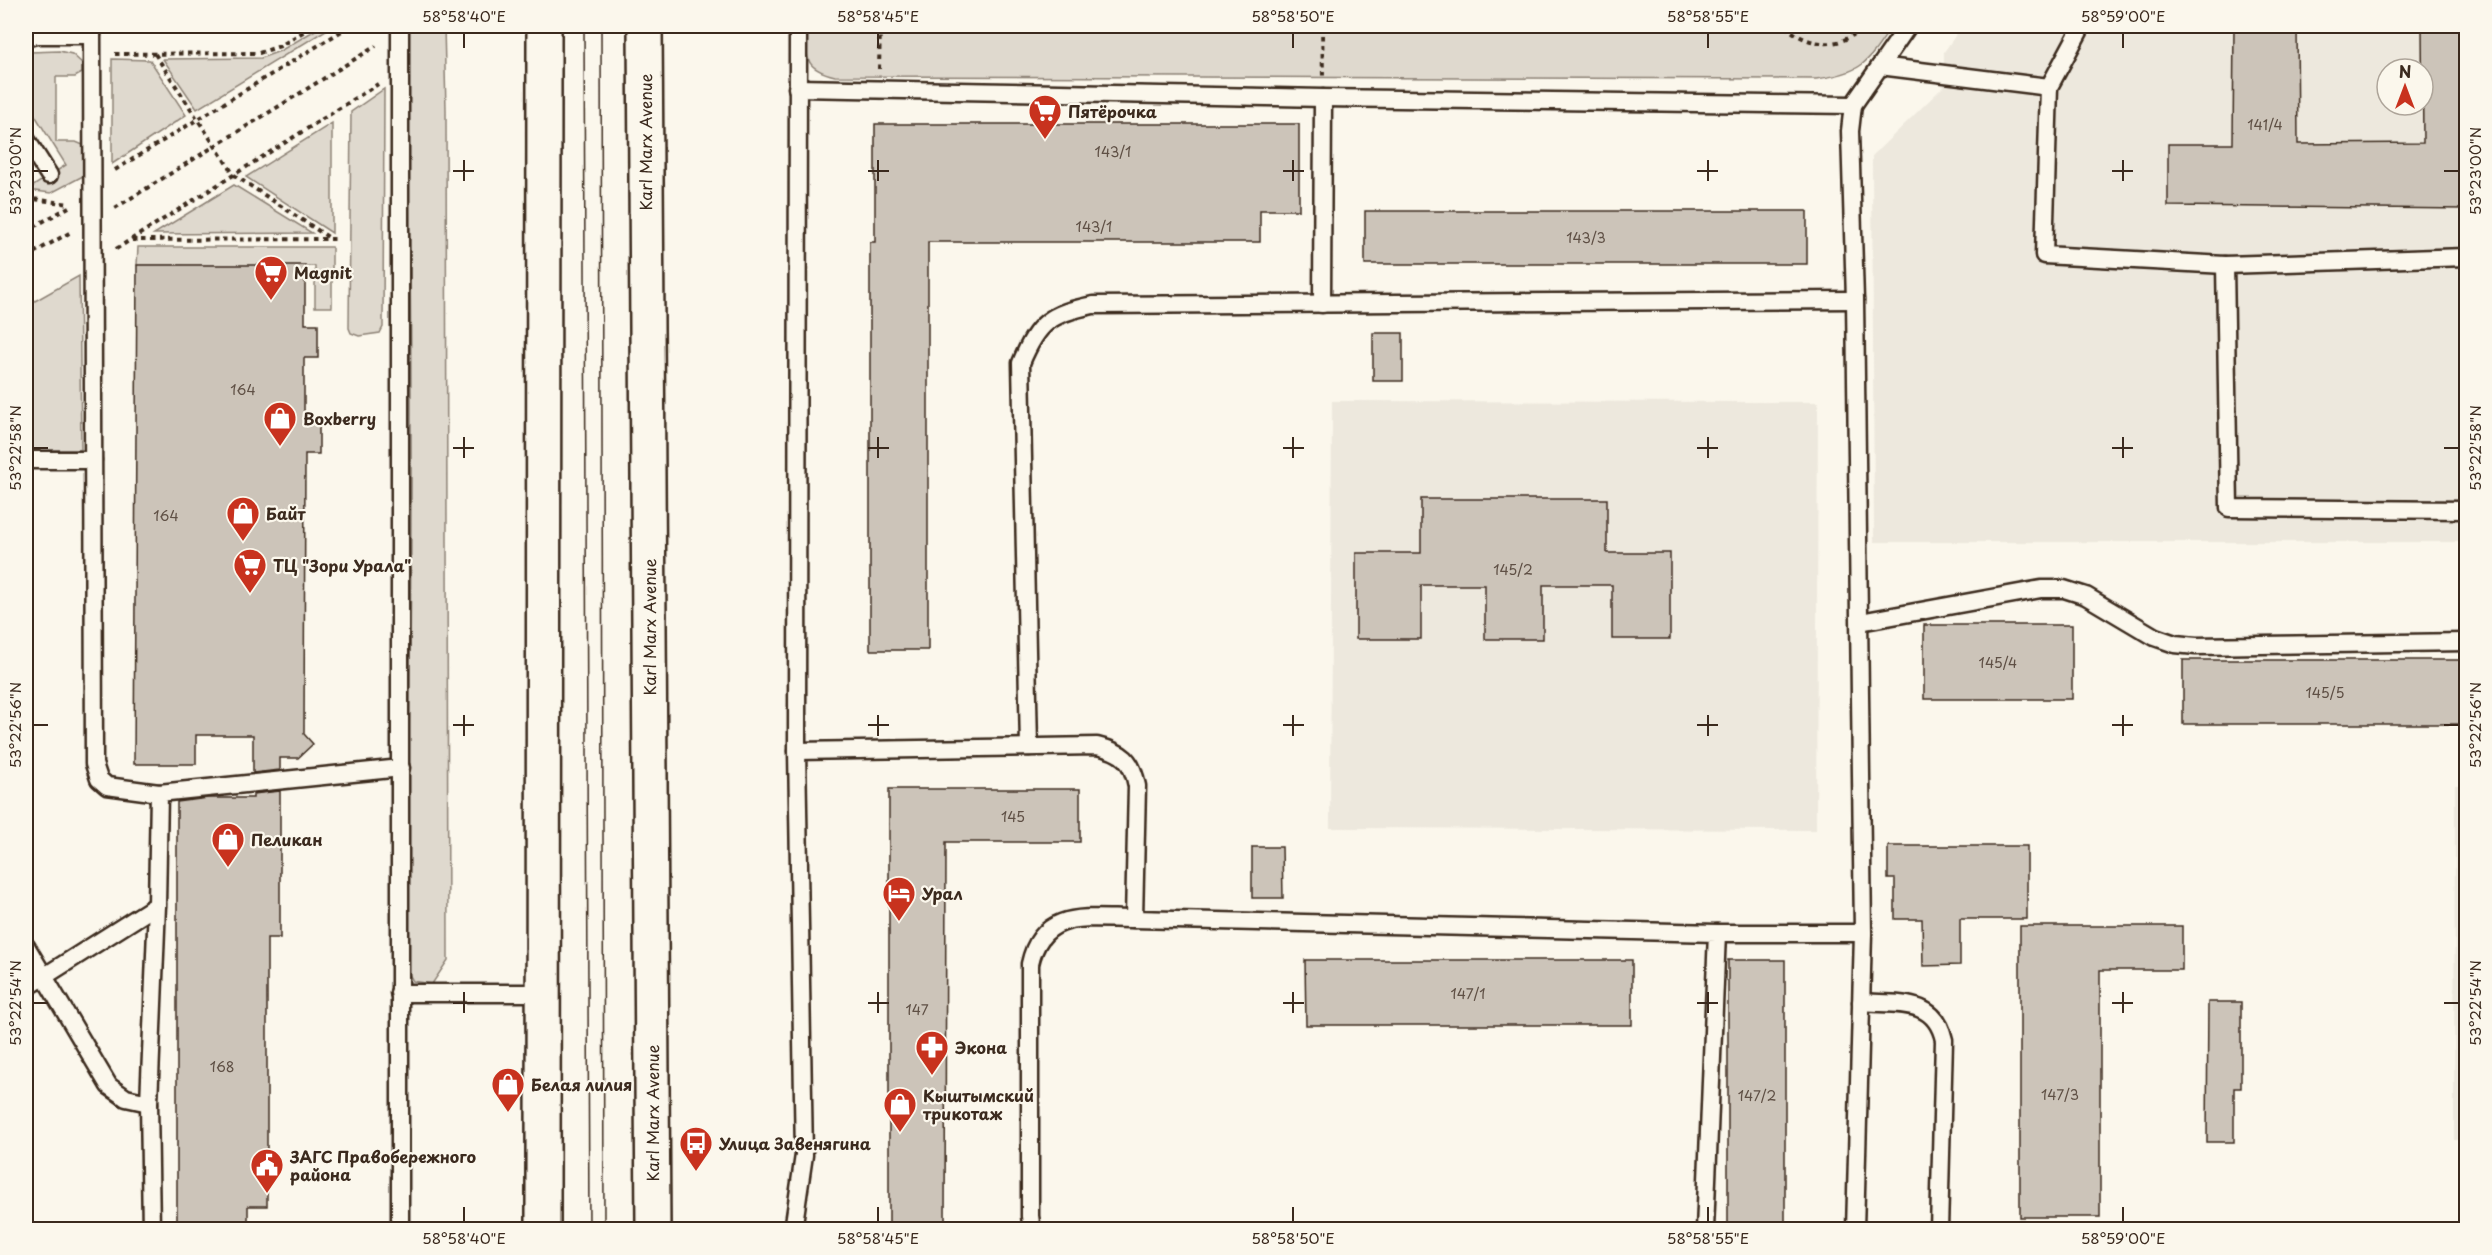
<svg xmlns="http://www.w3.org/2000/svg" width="2492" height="1255" font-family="'Playpen Sans',sans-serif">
<rect width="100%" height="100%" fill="#fbf7ec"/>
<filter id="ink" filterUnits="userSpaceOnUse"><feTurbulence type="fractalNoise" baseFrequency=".0167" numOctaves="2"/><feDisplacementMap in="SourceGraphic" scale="12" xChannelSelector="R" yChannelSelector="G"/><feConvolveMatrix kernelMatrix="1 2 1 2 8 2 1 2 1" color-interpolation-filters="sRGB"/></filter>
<g filter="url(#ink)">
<g fill="#ede8dd" fill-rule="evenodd">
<path d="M1962,26H2466V542H1874L1872,156L1944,86V52ZM2387,69H2423V105H2387Z"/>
<polygon points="1332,401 1818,402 1816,830 1330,828"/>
<polygon points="2455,785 2466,785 2466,1140 2454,1140"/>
</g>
<g fill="#dfd9ce" stroke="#8d8276" stroke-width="1.5">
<polygon points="322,26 331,27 197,109 163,59 261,58 280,51"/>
<path d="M410,26H444L446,110L448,960L432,984L413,981L405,967C412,657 414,348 406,38Z"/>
<path d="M807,26H1892C1867,63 1863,73 1816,79L835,76C801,68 807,55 807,26Z"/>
<polygon points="59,51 72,54 82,63 82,73 75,77 56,77 56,142 76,142 83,145 83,176 51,193 27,190 66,165 26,101 26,55 30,52"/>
<polygon points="112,59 150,60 186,115 112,164"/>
<polygon points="384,89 383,327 380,333 359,336 351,333 349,328 351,112"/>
<polygon points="332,123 332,233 246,177"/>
<polygon points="234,185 312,233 154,234"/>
<polygon points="138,247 332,247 332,307 315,307 315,266 137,265"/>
<polygon points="79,276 81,450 26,450 26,306"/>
</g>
<g fill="#ccc4b9" stroke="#3b2a1e" stroke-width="1.5">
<polygon points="2234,26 2297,26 2298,144 2423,143 2422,26 2466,26 2466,209 2168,206 2168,144 2233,144"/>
<polygon points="875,124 1299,124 1299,210 1260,210 1260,242 928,242 928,650 870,650 870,242 875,242"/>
<rect x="1365" y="211" width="442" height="53"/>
<polygon points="137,265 305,265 305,324 318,324 318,358 304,358 304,422 319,422 319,454 305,454 304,734 313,744 298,758 280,758 280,770 253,773 253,735 196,735 196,764 134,764"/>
<rect x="1373" y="333" width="30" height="48"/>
<polygon points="1421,499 1607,499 1607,553 1670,553 1670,639 1612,639 1612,585 1543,585 1543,639 1485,639 1485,585 1421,585 1421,639 1356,639 1356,553 1421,553"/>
<rect x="1924" y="625" width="148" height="74"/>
<rect x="2183" y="660" width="283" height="64"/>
<polygon points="889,789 1080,789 1080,842 946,842 945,1230 889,1230"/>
<polygon points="280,791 280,938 267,938 267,1206 248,1206 248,1230 177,1230 177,802 208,798 253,798 253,794"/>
<polygon points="1888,846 2027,846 2027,919 1960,919 1960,965 1923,966 1922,919 1895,919 1895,879 1888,879"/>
<polygon points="1252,847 1282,847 1283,898 1252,898"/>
<polygon points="2020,926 2182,926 2182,970 2100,970 2100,1217 2020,1217"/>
<polygon points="1305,960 1632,960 1632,1025 1306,1025"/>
<rect x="1728" y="960" width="57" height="270"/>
<polygon points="2208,1002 2241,1002 2241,1088 2234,1088 2234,1142 2207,1142"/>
</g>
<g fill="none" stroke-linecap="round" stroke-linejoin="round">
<defs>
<g id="service">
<polyline points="92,26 94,764 99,779 107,786 159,793"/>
<polyline points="400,26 400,1230"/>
<polyline points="2082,26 2049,87 2044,255 2225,265 2466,257"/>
<polyline points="26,38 36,35 92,35"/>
<polyline points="1880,66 2049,87"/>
<polyline points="797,88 1323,98 1853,105 1908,26"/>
<polyline points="1853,105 1850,131 1855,300 1863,933 1855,1230"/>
<polyline points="26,139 49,175"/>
<polyline points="2225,265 2229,508 2466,510"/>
<polyline points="1322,304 1323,98"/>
<polyline points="26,460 93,460"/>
<polyline points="1860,622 2041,589 2064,589 2086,596 2155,637 2175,644 2196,646 2466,642"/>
<path d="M1029,747L1021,363C1038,322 1050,314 1093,305L1855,300"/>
<path d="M797,751L1097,746C1123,752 1132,760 1137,786L1134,919L1717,933L1705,1230"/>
<polyline points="1717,933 1863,933"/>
<polyline points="26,946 109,1086 126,1098 149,1103"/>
<polyline points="26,988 157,905"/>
<polyline points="399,993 543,993"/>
<path d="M1861,1002C1896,1005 1935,997 1944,1040L1939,1230"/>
<polyline points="151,1230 149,1103 157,905 159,793 401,768"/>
<polyline points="793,1230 804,1155 797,751 798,26"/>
<path d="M1032,1230L1030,1216V964C1042,908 1088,919 1134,919"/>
</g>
<g id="secondary">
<polyline points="645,26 653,1230"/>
<polyline points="543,1230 544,26"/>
</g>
</defs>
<use href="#service" stroke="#3b2a1e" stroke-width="21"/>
<use href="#secondary" stroke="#3b2a1e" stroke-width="38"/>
<g stroke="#3b2a1e" stroke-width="4" stroke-dasharray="4.5 4.5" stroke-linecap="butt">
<polyline points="1322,26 1323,76"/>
<polyline points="1644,26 1764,26"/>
<path d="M1785,26C1808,47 1841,51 1863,26"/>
<polyline points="115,54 259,53 280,46 313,26"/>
<polyline points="155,54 234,175 331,239"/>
<polyline points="879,69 880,26"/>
<polyline points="115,170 350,26"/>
<polyline points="26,198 69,204"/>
<polyline points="115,208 376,46"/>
<polyline points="26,231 69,207"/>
<polyline points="132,240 335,239"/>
<polyline points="116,249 378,84"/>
<polyline points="26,257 71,232"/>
</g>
<use href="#service" stroke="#fbf7ec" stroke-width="16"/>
<use href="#secondary" stroke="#fbf7ec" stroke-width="33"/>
<g stroke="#3b2a1e" stroke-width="1.5">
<polyline points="584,26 589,1230"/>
<polyline points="601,26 604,1230"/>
</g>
</g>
</g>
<path fill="none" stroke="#3b2a1e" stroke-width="2" d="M464,33V48M878,33V48M1293,33V48M1708,33V48M2123,33V48M464,160V181M878,160V181M1293,160V181M1708,160V181M2123,160V181M33,171H48M453,171H474M868,171H889M1283,171H1304M1697,171H1718M2112,171H2133M2444,171H2459M464,437V458M878,437V458M1293,437V458M1708,437V458M2123,437V458M33,448H48M453,448H474M868,448H889M1283,448H1304M1697,448H1718M2112,448H2133M2444,448H2459M464,715V736M878,715V736M1293,715V736M1708,715V736M2123,715V736M33,725H48M453,725H474M868,725H889M1283,725H1304M1697,725H1718M2112,725H2133M2444,725H2459M464,992V1013M878,992V1013M1293,992V1013M1708,992V1013M2123,992V1013M33,1003H48M453,1003H474M868,1003H889M1283,1003H1304M1697,1003H1718M2112,1003H2133M2444,1003H2459M464,1207V1222M878,1207V1222M1293,1207V1222M1708,1207V1222M2123,1207V1222"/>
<defs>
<symbol id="supermarket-pin" viewBox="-11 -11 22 30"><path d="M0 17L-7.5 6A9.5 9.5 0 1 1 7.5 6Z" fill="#c8321e" stroke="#fbf7ec"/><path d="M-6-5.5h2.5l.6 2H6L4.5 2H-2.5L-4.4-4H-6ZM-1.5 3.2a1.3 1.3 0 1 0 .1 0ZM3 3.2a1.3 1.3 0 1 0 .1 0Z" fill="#fff"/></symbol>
<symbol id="shop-pin" viewBox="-11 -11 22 30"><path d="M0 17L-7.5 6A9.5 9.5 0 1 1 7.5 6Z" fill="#c8321e" stroke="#fbf7ec"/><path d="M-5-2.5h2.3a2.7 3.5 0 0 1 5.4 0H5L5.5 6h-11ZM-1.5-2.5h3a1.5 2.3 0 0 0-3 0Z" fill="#fff"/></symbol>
<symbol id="hotel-pin" viewBox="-11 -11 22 30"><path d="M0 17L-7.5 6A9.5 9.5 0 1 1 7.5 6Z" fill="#c8321e" stroke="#fbf7ec"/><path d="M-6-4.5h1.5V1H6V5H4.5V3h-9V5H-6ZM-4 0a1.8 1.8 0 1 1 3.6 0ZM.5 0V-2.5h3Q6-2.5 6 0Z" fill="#fff"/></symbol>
<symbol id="pharmacy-pin" viewBox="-11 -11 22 30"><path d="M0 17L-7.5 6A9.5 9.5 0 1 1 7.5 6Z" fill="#c8321e" stroke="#fbf7ec"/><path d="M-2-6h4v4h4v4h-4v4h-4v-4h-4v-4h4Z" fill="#fff"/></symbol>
<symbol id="bus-pin" viewBox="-11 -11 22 30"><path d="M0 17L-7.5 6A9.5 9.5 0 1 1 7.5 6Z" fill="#c8321e" stroke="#fbf7ec"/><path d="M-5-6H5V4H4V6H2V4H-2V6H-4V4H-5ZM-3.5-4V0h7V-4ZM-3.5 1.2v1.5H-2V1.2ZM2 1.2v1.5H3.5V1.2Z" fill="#fff"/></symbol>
<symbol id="civic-pin" viewBox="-11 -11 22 30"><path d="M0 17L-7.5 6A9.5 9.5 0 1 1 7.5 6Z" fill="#c8321e" stroke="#fbf7ec"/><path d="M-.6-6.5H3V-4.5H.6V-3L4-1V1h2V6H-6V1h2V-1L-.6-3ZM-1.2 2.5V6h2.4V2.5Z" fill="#fff"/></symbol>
</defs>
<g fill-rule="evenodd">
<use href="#supermarket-pin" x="1026" y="92" width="38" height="52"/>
<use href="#supermarket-pin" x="252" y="253" width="38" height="52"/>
<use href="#shop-pin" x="261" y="399" width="38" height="52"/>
<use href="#shop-pin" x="224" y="494" width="38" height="52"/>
<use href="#supermarket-pin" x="231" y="546" width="38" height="52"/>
<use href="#shop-pin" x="209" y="820" width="38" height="52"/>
<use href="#hotel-pin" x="880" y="874" width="38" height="52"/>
<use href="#pharmacy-pin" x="913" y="1028" width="38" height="52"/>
<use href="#shop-pin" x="489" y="1065" width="38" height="52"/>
<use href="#shop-pin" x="881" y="1085" width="38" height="52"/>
<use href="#bus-pin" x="677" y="1124" width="38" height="52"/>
<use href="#civic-pin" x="248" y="1146" width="38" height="52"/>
</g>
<g text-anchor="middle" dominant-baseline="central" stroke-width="4.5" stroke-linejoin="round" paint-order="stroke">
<g font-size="14" fill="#5f5045">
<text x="2265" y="124">141/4</text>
<text x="1113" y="151">143/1</text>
<text x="1094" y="226">143/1</text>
<text x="1586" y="237">143/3</text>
<text x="243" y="389">164</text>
<text x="166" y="515">164</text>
<text x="1513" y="569">145/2</text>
<text x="1998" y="662">145/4</text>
<text x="2325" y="692">145/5</text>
<text x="1013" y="816">145</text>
<text x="1468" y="993">147/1</text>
<text x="917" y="1009">147</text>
<text x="222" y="1066">168</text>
<text x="2060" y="1094">147/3</text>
<text x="1757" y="1095">147/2</text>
</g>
<g font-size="16" font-weight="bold" fill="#3b2a1e" stroke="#fbf7ec" text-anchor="start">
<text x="1068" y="111">Пятёрочка</text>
<text x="294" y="272">Magnit</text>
<text x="303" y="418">Boxberry</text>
<text x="266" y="513">Байт</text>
<text x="273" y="565">ТЦ "Зори Урала"</text>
<text x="251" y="839">Пеликан</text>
<text x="922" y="893">Урал</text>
<text x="955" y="1047">Экона</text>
<text x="531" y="1084">Белая лилия</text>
<text x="923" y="1095">Кыштымский<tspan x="923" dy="18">трикотаж</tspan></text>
<text x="719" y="1143">Улица Завенягина</text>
<text x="290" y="1156">ЗАГС Правобережного<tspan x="290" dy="18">района</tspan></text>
</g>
<g font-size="16" fill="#3b2a1e" stroke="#fbf7ec">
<text transform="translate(645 142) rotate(-90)">Karl Marx Avenue</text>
<text transform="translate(649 627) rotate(-90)">Karl Marx Avenue</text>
<text transform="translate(652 1113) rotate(-90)">Karl Marx Avenue</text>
</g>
</g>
<rect width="2492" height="1255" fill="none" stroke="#fbf7ec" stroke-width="66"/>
<g transform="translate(2405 87)"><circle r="28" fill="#fbf7ec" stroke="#aea59a" stroke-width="1.5"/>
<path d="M0-4.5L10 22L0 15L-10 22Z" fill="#c8321e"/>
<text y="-9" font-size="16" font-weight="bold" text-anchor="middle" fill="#3b2a1e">N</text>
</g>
<rect x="33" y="33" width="2426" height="1189" fill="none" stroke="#3b2a1e" stroke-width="2"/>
<g font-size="15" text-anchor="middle" fill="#3b2a1e">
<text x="464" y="22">58°58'40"E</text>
<text x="878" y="22">58°58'45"E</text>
<text x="1293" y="22">58°58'50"E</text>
<text x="1708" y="22">58°58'55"E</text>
<text x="2123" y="22">58°59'00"E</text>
<text transform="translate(16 171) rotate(-90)" y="5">53°23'00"N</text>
<text transform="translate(2476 171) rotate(-90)" y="5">53°23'00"N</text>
<text transform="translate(16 448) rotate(-90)" y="5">53°22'58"N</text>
<text transform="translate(2476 448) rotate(-90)" y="5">53°22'58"N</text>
<text transform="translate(16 725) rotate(-90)" y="5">53°22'56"N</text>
<text transform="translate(2476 725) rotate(-90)" y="5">53°22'56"N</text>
<text transform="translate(16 1003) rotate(-90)" y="5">53°22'54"N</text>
<text transform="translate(2476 1003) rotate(-90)" y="5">53°22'54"N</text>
<text x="464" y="1244">58°58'40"E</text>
<text x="878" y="1244">58°58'45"E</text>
<text x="1293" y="1244">58°58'50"E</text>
<text x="1708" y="1244">58°58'55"E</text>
<text x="2123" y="1244">58°59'00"E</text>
</g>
</svg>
